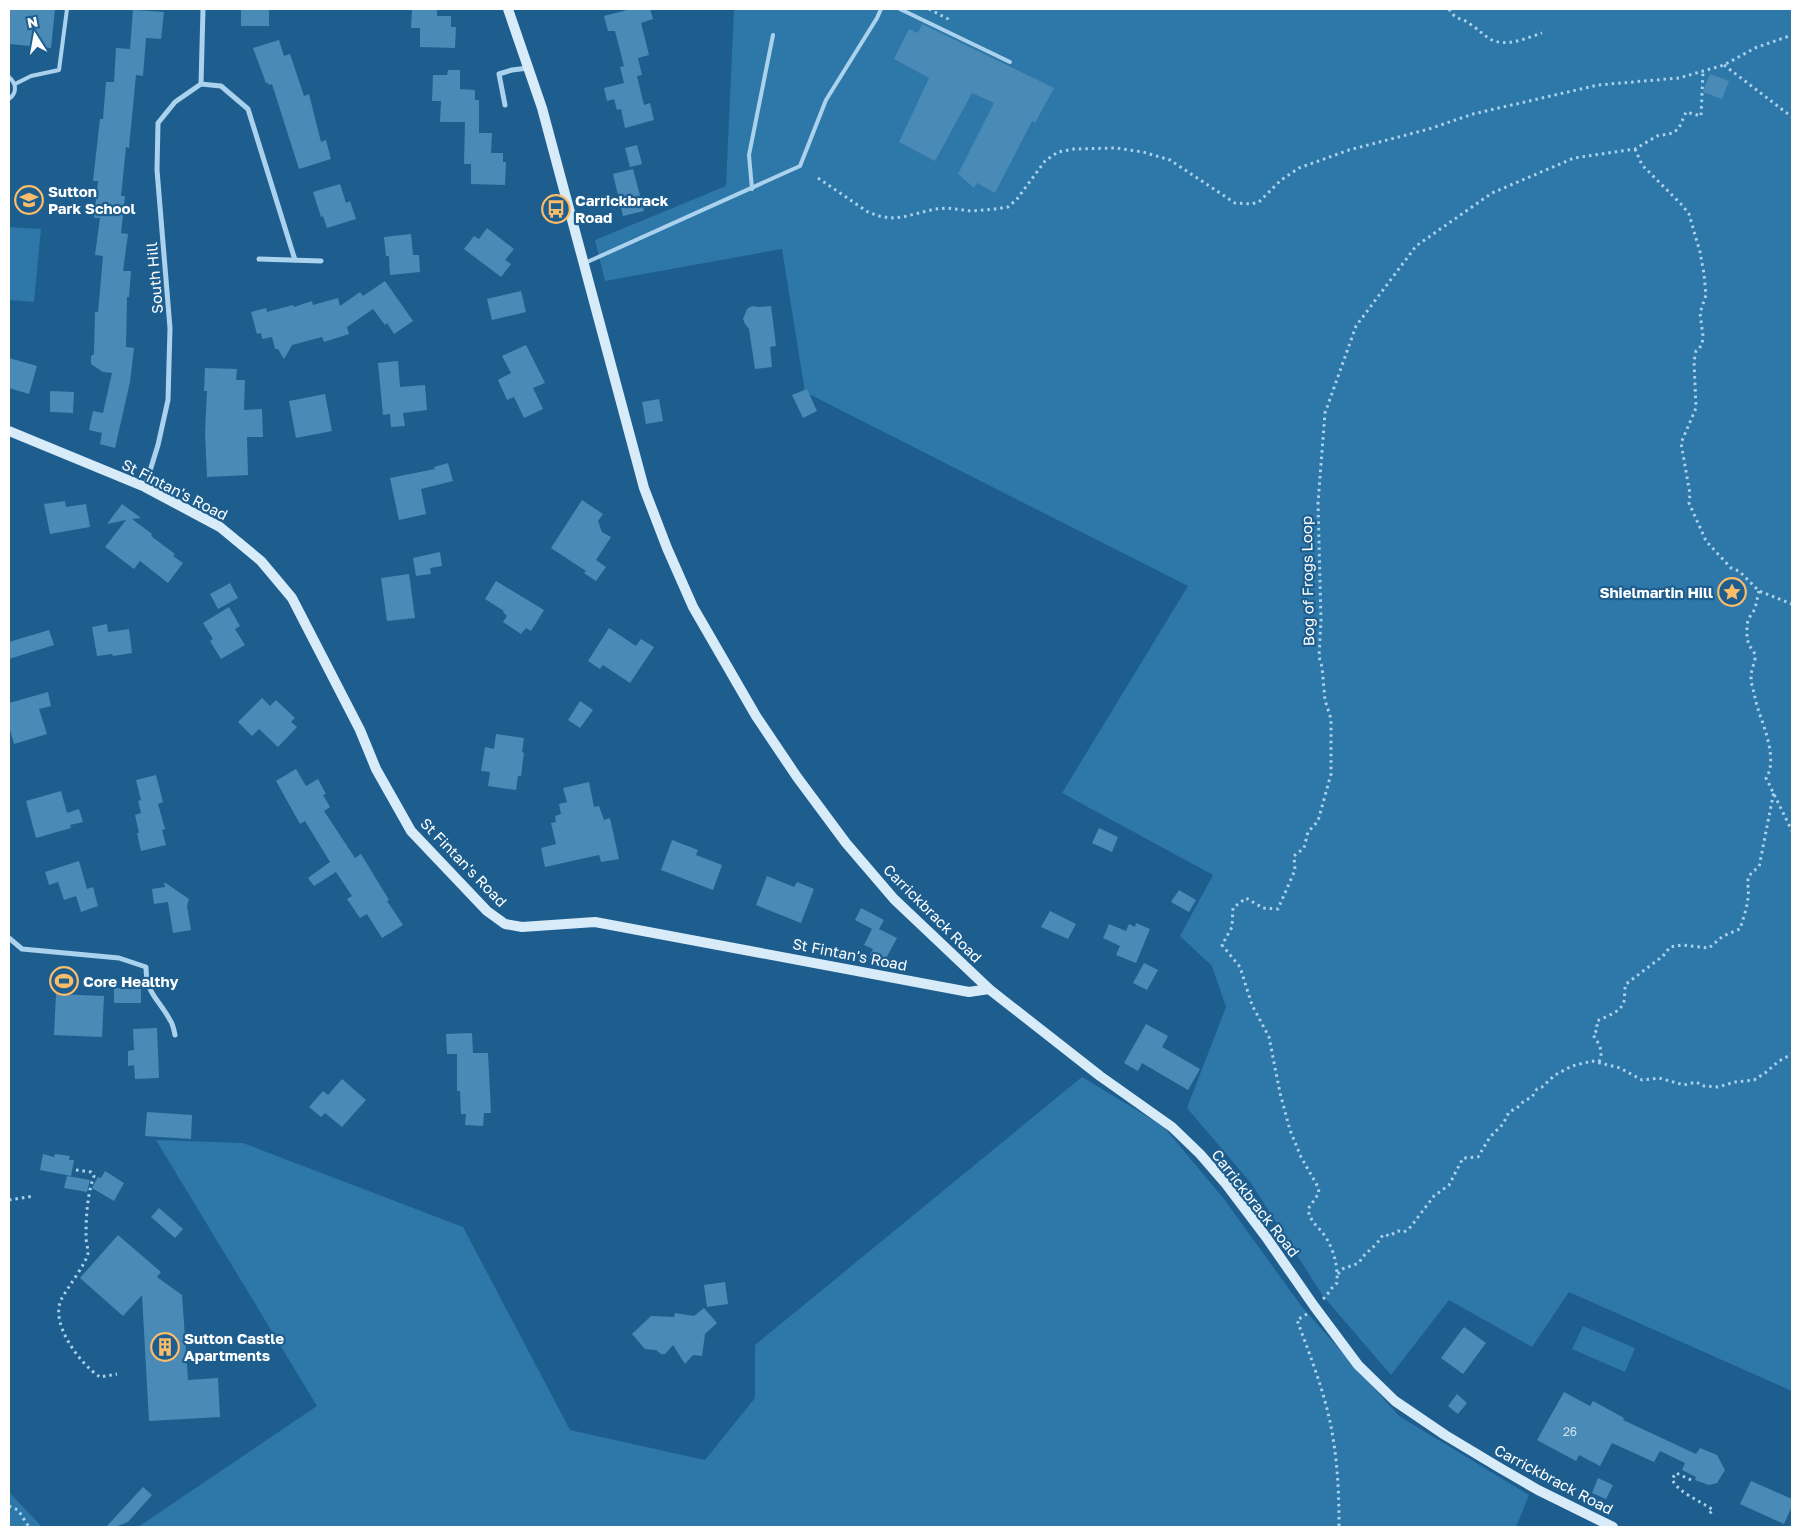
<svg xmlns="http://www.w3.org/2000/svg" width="1801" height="1536" font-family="'Golos Text',sans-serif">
<rect width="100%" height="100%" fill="#1e5e8e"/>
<g fill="#2e77a9">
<polygon points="734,9 1792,9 1792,1391 1569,1292 1532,1347 1449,1300 1391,1375 1323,1296 1251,1183 1187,1108 1226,1007 1212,966 1180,936 1213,875 1062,793 1188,586 805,392 782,249 605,281 595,240 726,186"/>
<polygon points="9,227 41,229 34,302 9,300"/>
<polygon points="1082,1077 1163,1126 1224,1199 1302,1307 1399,1416 1529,1495 1516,1527 138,1527 317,1406 156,1140 243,1143 463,1227 570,1430 705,1460 755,1398 755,1345"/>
<polygon points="1583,1326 1635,1348 1625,1372 1572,1349"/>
<polygon points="9,1492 42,1527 9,1527"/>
</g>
<g fill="#4a8ab7">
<polygon points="9,9 55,9 51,48 9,44"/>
<rect x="241" y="9" width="28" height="17"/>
<polygon points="412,9 437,9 437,16 451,16 451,27 456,27 455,48 420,47 420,28 411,28"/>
<polygon points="631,9 650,9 653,19 641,23 649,55 638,58 642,75 637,76 644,105 650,103 654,120 625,128 621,109 617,110 614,99 607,101 604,88 624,83 620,67 624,66 615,31 608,31 604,16"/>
<polygon points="133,10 164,12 161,39 146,38 143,76 136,75 129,148 126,147 121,196 125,196 121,233 128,234 123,271 131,271 129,297 127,297 126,347 134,348 130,382 115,448 100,444 102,433 89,430 93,411 103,413 112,373 103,372 91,364 91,356 94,354 95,312 98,312 103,256 95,255 100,218 94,218 98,181 93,181 100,119 103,119 106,82 114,82 116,48 130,49"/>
<polygon points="922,24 1054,88 1035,123 1032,121 995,193 977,183 974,188 958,174 994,103 972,93 935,161 899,142 929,78 894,59 909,29 918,33"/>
<polygon points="279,40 284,56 290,54 304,96 309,94 321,142 326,140 331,159 299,169 272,84 269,85 268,83 266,83 253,48"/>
<polygon points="448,70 460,70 460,89 475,90 475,100 479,100 479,133 492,133 491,153 503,153 503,162 506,162 505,185 471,184 471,164 464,164 465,122 440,122 441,101 432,101 433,75 447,75"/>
<polygon points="1710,74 1729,81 1722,99 1703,92"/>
<polygon points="637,145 642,164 630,167 625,148"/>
<polygon points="633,169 644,211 623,216 613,174"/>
<polygon points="340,184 346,203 350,201 356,219 327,228 323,216 321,217 313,192"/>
<polygon points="487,228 514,249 505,260 511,264 501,277 464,249 474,236 479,239"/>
<polygon points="411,234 413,255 419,255 420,272 390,275 389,256 386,256 384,237"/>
<polygon points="385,281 413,321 394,334 387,323 385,325 373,309 347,327 349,334 324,342 322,337 292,345 284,359 278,349 275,349 272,337 262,339 261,333 257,334 251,312 266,308 267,312 293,305 294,307 312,301 313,305 338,298 340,306 360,292 363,296"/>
<polygon points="521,291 526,312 492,320 487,299"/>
<polygon points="752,306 758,307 771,306 776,346 770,347 772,367 755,369 749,329 745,324 743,319 747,309"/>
<polygon points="526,345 545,383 533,388 543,409 524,418 514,397 507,400 498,380 511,373 502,356"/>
<polygon points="9,358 37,366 29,394 9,388"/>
<polygon points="398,361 400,387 425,385 427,410 403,413 405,426 391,427 390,414 383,415 378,363"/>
<polygon points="205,368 237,369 236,380 245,380 244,410 262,409 263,437 247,437 248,475 207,477 205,433 207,391 204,391"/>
<polygon points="807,389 817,411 803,418 792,395"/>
<polygon points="50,391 74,392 73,413 50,412"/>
<polygon points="325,394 332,431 296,438 289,401"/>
<polygon points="659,399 663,421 646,424 642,402"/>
<polygon points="448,463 453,481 421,489 426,514 399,520 390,478 435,469 434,467"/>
<polygon points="582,500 603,514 598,521 602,532 611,537 596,560 606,567 596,581 584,573 586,571 551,548"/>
<polygon points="65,501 66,507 86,504 90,527 50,534 44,504"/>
<polygon points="122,504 141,518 132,519 152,534 151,536 175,554 173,556 183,563 168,583 140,561 134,569 105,547 126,520 107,524"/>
<polygon points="440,552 442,566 430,568 431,574 416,576 413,558"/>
<polygon points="409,574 415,618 387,621 381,578"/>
<polygon points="496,581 544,610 531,631 526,628 521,634 503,622 507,616 503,612 504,611 485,599"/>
<polygon points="230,583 238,598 218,609 210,594"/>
<polygon points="229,607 240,626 235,629 245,645 221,659 210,641 213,639 203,623"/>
<polygon points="107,624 108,632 129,629 132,653 113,656 112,654 97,656 92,627"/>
<polygon points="609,628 636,646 641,639 654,647 630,683 603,665 600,669 588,661"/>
<polygon points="49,630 54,645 9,659 9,642"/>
<polygon points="48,692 51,706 39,709 47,734 14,744 9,726 9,703"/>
<polygon points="262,698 270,706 276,700 295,718 291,722 297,727 278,747 259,729 252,736 238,722"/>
<polygon points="580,701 593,710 580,728 568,720"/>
<polygon points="496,734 524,738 522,752 524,753 521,776 518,776 516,790 488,786 490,772 481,771 485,747 494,749"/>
<polygon points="296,769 306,786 318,779 326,794 323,795 330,807 324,811 355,858 361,854 389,900 387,901 403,925 382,938 367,914 360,918 347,899 352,896 336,872 314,886 308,878 330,862 305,821 300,824 276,781"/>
<polygon points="156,775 163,802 158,804 165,829 162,830 166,845 141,851 137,833 139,833 135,815 141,813 138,801 141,800 136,780"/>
<polygon points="589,782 594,807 599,806 604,820 610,818 619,859 601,862 599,855 545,867 541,848 556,844 551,823 556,822 555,816 561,814 559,804 567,802 563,788"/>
<polygon points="61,791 67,813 79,809 83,822 70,825 71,828 36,838 26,801"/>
<polygon points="1099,828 1118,837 1112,852 1092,843"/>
<polygon points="672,840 698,850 696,855 722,865 713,890 661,870"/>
<polygon points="79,861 87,889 93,887 98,906 81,912 76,896 64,900 58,882 49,885 45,872"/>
<polygon points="767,876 794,887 797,882 814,889 801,923 756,905"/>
<polygon points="164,882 189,899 187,906 191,930 173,933 168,902 154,904 152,889 165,887"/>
<polygon points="1179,890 1196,900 1189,912 1171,902"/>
<polygon points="861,908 884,920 879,929 897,938 884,962 870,955 873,949 864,945 872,929 855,920"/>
<polygon points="1050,911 1076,924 1068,939 1041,927"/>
<polygon points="1136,923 1150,929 1136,963 1116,955 1120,946 1103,938 1109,924 1126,931 1129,924 1135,927"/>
<polygon points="1144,963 1158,970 1147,990 1133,983"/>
<polygon points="114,988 141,989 141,1003 114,1003"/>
<polygon points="56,994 104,996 102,1037 54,1035"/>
<polygon points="1146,1024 1168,1036 1162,1047 1200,1069 1188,1090 1142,1063 1138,1071 1124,1063"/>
<polygon points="157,1028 159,1078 135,1079 134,1065 128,1066 128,1051 134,1050 133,1029"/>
<polygon points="472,1033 473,1053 488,1053 491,1113 484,1113 483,1126 465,1125 466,1114 461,1114 460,1091 457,1091 457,1054 447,1054 446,1034"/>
<polygon points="342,1079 366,1100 342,1127 325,1113 321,1117 309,1107 323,1091 328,1095"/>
<polygon points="147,1112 192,1115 191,1139 145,1136"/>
<polygon points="43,1154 54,1157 55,1154 70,1156 69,1160 74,1160 71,1176 40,1170"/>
<polygon points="105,1171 124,1183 114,1201 92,1188 98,1177 101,1178"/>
<polygon points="67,1176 90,1180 87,1192 64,1188"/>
<polygon points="159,1208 183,1229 175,1238 151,1217"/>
<polygon points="118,1235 161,1272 157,1277 182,1295 188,1380 218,1378 220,1417 149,1421 142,1295 123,1316 80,1278"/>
<polygon points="725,1282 728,1304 707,1307 704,1285"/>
<polygon points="704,1308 717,1323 705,1334 702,1356 693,1355 685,1364 673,1345 665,1354 661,1354 656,1350 645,1349 632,1334 651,1316 674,1317 675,1313 694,1316"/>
<polygon points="1464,1327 1486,1343 1463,1374 1441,1358"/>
<polygon points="1564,1392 1590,1406 1593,1401 1624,1418 1623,1420 1696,1454 1700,1448 1717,1455 1725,1470 1717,1483 1709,1485 1695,1480 1696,1477 1682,1470 1685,1463 1660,1451 1654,1462 1612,1443 1600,1466 1579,1455 1576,1461 1537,1440"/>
<polygon points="1457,1394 1467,1403 1458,1414 1448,1406"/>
<polygon points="1598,1478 1613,1485 1606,1499 1592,1493"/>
<polygon points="1751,1481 1792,1499 1792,1506 1784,1524 1740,1504"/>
<polygon points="143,1487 152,1495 128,1522 115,1527 106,1527"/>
</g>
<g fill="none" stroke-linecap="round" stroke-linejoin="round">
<g stroke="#abd2ed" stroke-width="3" stroke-dasharray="2.5 4" stroke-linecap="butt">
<polyline points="929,9 948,19 949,21"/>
<path d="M1449,9C1456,21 1461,17 1470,24C1478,29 1484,36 1492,40C1507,47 1527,38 1542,33"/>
<polyline points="1724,65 1792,117"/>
<polyline points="1635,149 1642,165 1682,205 1689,214 1700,252 1704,274 1706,295 1700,313 1703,336 1702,345 1696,351 1694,361 1696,408 1681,443 1690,494 1689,503 1706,541 1731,568 1739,571 1759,591 1792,604"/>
<polyline points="818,178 868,212 879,216 890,218 903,217 935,209 947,208 971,211 995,209 1008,207 1017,199 1045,161 1058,152 1074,149 1116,148 1143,152 1170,160 1235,203 1251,204 1259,202 1281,180 1299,168 1349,150 1429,129 1473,114 1598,85 1679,78 1724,65 1755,48 1792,35"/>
<path d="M1759,591L1755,609L1749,618L1747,624V638L1749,645L1755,654V659L1751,674V682C1754,691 1755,700 1758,709C1764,727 1778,761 1766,778L1792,831"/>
<path d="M1599,1062C1604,1051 1599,1044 1593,1035L1597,1030V1021C1606,1016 1621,1013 1624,1001C1625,996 1624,990 1626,984L1663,956L1670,947L1682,945L1709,948L1723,936L1740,929C1743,919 1747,908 1748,898C1750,881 1742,879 1759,867L1774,791"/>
<path d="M76,1170L91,1172L94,1176C87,1195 86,1218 86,1237C86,1242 88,1248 88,1253C86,1264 67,1288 61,1300C50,1324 80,1364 100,1377L117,1374"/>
<polyline points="9,1200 34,1196"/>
<path d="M1338,1274L1342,1269L1359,1263C1364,1253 1369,1252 1376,1244C1380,1240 1380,1237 1385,1234L1389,1236L1398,1231L1404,1232L1409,1229L1434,1196L1449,1185L1463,1158L1478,1157L1490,1137L1503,1124L1509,1112L1517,1108L1524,1101L1532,1097L1537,1089L1542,1087L1555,1075L1572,1066L1592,1061L1620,1068L1642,1080L1659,1078L1684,1085L1696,1082L1704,1086L1718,1087L1735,1082L1754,1080L1765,1073L1779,1061L1792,1054"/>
<path d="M1323,1299C1329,1294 1331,1287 1337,1283C1338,1266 1334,1250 1325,1236C1318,1226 1310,1222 1308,1209L1319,1193L1318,1187L1301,1157L1290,1130L1280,1093L1269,1037L1252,1005L1240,967L1222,945L1232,927L1233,908L1246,898L1263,908L1278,909L1295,870L1294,856L1304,848L1308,832L1318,821L1331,774V719L1325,700L1322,667L1319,657L1321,620L1318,503L1325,413L1356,326L1416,246L1492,193L1574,158L1635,149L1657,136L1673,133L1679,128L1686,112L1701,116L1703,71"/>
<path d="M1307,1314L1297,1320C1311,1358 1327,1398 1333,1438C1338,1468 1339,1497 1339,1527"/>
<path d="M1691,1480L1676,1473L1672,1479C1678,1493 1701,1501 1713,1510L1709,1514"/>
<polyline points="9,1506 18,1510 29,1527"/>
</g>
<g stroke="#abd2ed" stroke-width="4">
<polyline points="900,9 1010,62"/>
<path d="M9,77C17,84 17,93 9,99"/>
<polyline points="15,84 31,76 59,70 67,9"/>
<polyline points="752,189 749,155 773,35"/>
<polyline points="585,263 800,166 826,100 877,18 881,9"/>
</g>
<g stroke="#abd2ed" stroke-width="5">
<polyline points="201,84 203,9"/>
<polyline points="505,105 499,74 512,70 528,68"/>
<polyline points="259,259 321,261"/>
<polyline points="145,487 158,445 168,400 170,328 157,170 158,123 175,102 201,84 221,86 248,109 295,260"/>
<path d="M9,938L22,949L119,958L146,967C146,994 158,998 170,1020C173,1024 174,1030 175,1035"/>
</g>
<g stroke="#d8ebf9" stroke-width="10">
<polyline points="508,9 542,108 644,488 667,548 693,607 756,716 797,777 846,843 894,899 989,989 1100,1076 1172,1127 1200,1154 1226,1184 1266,1237 1314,1306 1358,1365 1395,1401 1445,1435 1500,1468 1538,1490 1613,1527"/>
<polyline points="9,431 145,487 220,527 261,561 292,598 360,730 376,769 411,831 487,911 505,924 522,927 595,922 969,992 989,989"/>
</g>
</g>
<defs>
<symbol id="school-ring" viewBox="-11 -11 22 22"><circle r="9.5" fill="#1e5e8e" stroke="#fcbd6a" stroke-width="1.5"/><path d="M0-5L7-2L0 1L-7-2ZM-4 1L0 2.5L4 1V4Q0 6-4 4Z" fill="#fcbd6a"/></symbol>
<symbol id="bus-ring" viewBox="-11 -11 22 22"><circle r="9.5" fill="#1e5e8e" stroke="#fcbd6a" stroke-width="1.5"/><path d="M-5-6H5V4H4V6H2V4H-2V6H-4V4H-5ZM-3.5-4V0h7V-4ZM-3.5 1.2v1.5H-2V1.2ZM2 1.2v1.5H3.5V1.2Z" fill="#fcbd6a"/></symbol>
<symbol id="sight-ring" viewBox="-11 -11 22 22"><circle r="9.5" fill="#1e5e8e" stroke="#fcbd6a" stroke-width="1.5"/><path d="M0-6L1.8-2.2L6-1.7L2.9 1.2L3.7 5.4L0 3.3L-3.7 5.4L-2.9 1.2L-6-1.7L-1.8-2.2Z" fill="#fcbd6a"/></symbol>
<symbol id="stadium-ring" viewBox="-11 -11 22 22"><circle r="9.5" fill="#1e5e8e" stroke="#fcbd6a" stroke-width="1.5"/><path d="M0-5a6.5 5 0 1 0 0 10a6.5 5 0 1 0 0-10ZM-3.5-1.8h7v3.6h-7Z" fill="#fcbd6a"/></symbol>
<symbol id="building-ring" viewBox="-11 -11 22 22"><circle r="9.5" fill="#1e5e8e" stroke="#fcbd6a" stroke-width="1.5"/><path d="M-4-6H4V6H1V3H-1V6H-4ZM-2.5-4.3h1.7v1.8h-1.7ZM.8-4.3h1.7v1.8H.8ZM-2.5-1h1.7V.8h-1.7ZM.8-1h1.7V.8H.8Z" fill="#fcbd6a"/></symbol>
</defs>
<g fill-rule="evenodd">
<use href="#school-ring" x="13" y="184" width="32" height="32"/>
<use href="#bus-ring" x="540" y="193" width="32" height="32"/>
<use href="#sight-ring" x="1716" y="576" width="32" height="32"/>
<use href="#stadium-ring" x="48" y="965" width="32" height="32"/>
<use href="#building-ring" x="149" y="1331" width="32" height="32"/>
</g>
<g text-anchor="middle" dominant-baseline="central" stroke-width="4.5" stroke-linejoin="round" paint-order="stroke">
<g font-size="12" fill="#d2e2ed">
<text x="1570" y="1431">26</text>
</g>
<g font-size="15" font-weight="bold" fill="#fff" stroke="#1e5e8e" text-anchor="start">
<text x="48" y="191">Sutton<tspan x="48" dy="17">Park School</tspan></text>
<text x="575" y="200">Carrickbrack<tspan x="575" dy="17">Road</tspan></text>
<text x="1713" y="592" text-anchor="end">Shielmartin Hill</text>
<text x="83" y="981">Core Healthy</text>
<text x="184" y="1338">Sutton Castle<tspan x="184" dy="17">Apartments</tspan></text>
</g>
<g font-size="15" fill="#fff" stroke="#1e5e8e">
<text transform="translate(154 278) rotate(-95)">South Hill</text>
<text transform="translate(175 489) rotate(27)">St Fintan's Road</text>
<text transform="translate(1307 581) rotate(-91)">Bog of Frogs Loop</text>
<text transform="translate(464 862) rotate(46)">St Fintan's Road</text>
<text transform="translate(933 913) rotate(45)">Carrickbrack Road</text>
<text transform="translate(850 954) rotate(11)">St Fintan's Road</text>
<text transform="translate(1256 1203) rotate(52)">Carrickbrack Road</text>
<text transform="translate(1554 1479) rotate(28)">Carrickbrack Road</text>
</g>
</g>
<rect width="1801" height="1536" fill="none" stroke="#ffffff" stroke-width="20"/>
<g transform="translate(35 35) rotate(349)" stroke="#1e5e8e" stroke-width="4" paint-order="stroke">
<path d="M0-4L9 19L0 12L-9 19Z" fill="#ffffff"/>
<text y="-8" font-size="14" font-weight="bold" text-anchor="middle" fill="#ffffff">N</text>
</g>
</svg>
